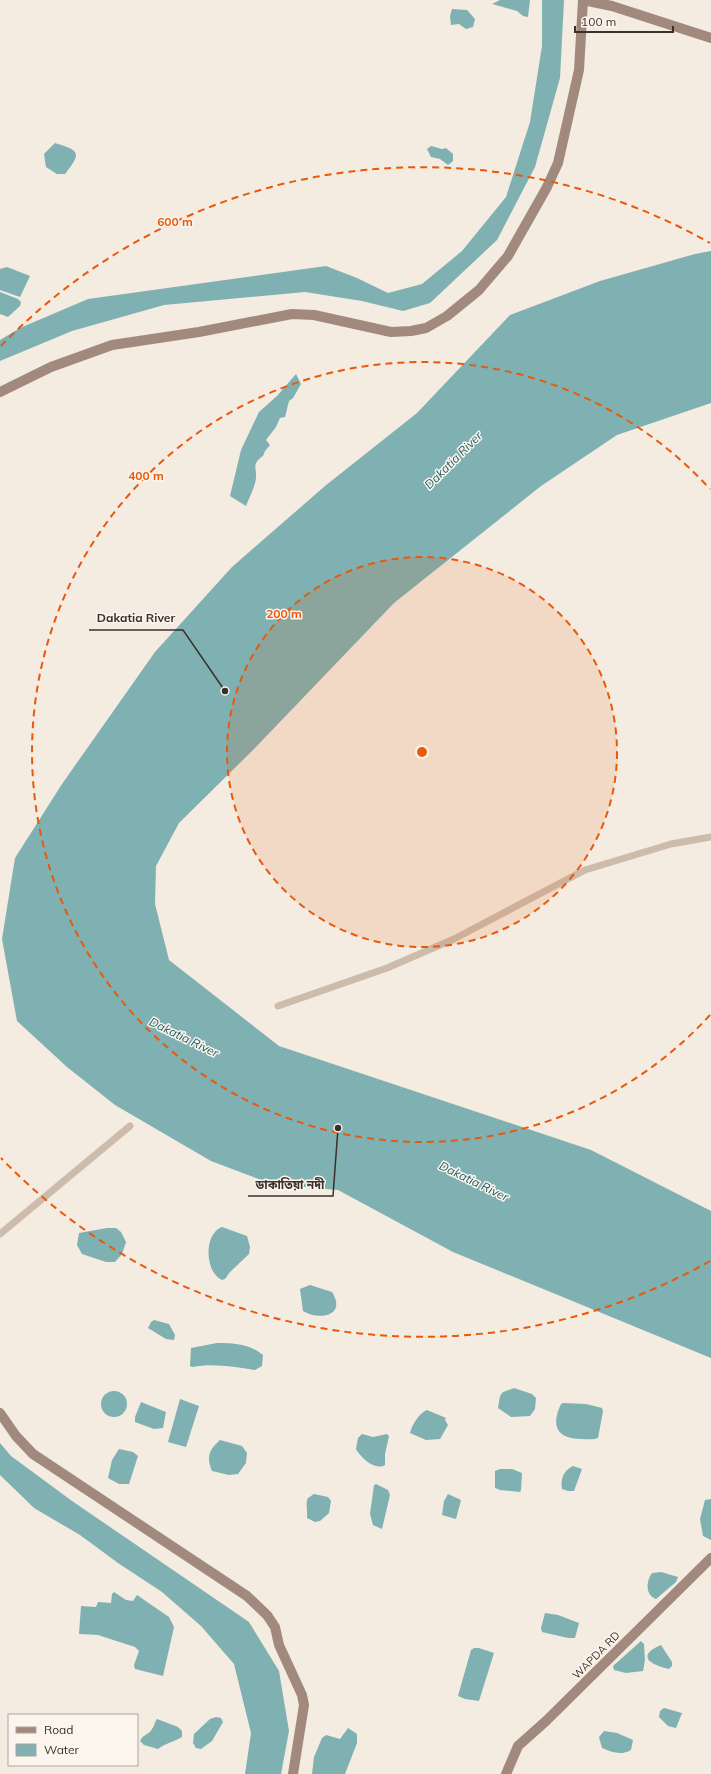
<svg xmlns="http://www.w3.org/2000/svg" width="711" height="1774" font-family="Mulish,'Noto Sans Bengali',sans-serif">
<rect width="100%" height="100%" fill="#f4ebe1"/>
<g fill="#7fb0b2">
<polygon points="500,0 530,0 528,17 523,16 517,11 492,4"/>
<polygon points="542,0 564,0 560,78 535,167 497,240 430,303 403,311 362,301 305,292 164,305 72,331 0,361 0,340 20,328 88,299 326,266 357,278 388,293 422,284 462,251 506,197 530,122 542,46"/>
<polygon points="452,9 467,10 475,19 473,27 466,29 459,24 451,25 450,16"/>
<path d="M55,143C81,151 81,153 65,174H57L46,167L44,154Z"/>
<polygon points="431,146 442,149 446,148 453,154 453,161 448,165 440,159 431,157 427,149"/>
<polygon points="711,251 711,403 617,435 541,486 394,603 254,749 179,823 156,866 155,904 169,960 279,1046 591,1150 711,1211 711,1358 453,1252 338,1190 272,1184 211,1161 115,1105 67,1067 17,1021 2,939 15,858 62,784 155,652 232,567 325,486 417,413 510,315 600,281 695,254"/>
<polygon points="7,267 30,276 20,297 0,290 0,269"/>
<polygon points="0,292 18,299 21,302 20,306 8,317 0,314"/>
<path d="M296,374L301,384L293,398L289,401L285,417L280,418L276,427L266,440L270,445L265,451L263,456C251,464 257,468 256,478C255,487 249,498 246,506L230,496L241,450L259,412L277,396Z"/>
<path d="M222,1227L247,1236L250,1247L249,1254L230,1272L225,1279L222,1280C205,1273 203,1234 222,1227Z"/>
<polygon points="107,1228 116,1228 121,1232 126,1242 122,1254 115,1262 106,1262 82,1254 77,1245 79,1233"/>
<path d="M310,1285L332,1292C347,1316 319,1321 303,1311L300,1289Z"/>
<polygon points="154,1320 169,1324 175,1335 174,1340 166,1339 148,1328 151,1322"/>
<path d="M217,1343C234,1343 250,1344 263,1355L262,1366L255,1370C234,1367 214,1363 192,1367L190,1366L191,1348Z"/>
<polygon points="514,1388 532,1394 536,1398 535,1409 530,1416 511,1417 498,1408 500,1396 503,1392"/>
<circle cx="114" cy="1404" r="13"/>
<polygon points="180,1399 199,1406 186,1447 168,1442"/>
<polygon points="141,1402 166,1412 163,1428 154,1429 135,1422 135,1417"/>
<path d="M563,1403L586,1404L602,1408L603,1411L598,1438C593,1440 588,1439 582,1439C558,1439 550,1427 561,1404Z"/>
<path d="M427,1410L446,1418L445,1420L448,1425L440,1439L426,1440L410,1433C412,1425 419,1413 427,1410Z"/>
<path d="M362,1434L373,1437L387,1434L389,1436L385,1454V1465C375,1471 361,1458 356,1449L358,1438Z"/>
<path d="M220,1440L242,1446L247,1453L246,1463L238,1474L229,1475L212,1471C206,1457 209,1450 220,1440Z"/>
<polygon points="0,1443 11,1456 72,1501 249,1622 279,1671 289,1731 281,1774 245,1774 251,1733 234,1664 201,1626 162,1592 118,1563 80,1535 34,1508 0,1475"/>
<polygon points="119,1449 133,1452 138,1456 129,1484 119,1484 108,1478 112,1460"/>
<path d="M573,1466L582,1469L574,1491H568L562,1489C560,1479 564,1470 573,1466Z"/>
<polygon points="500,1469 512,1469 522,1473 521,1490 520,1492 500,1490 495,1488 495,1471"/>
<polygon points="376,1484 388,1490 390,1495 382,1529 373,1525 370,1514 374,1485"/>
<path d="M314,1494L328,1497L331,1501L329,1513L320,1521L315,1522L307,1518C308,1511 305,1503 308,1498Z"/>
<polygon points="448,1494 461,1500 456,1519 442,1515 444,1501"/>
<polygon points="711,1499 711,1540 703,1536 700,1519 705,1500"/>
<path d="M661,1572L678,1577L676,1582L656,1599C645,1595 646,1581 652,1573Z"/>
<polygon points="114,1592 126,1600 133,1601 137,1595 169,1617 174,1627 163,1676 135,1669 134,1665 139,1651 135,1647 98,1635 79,1634 81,1606 96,1607 98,1602 111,1603 112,1594"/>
<polygon points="545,1613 558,1615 579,1623 575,1638 568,1638 542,1632 541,1628"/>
<polygon points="641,1641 644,1644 645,1660 643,1671 626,1673 614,1670 613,1666"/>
<path d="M661,1645L672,1662V1666L669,1669C651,1665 635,1656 661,1645Z"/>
<polygon points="474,1648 479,1648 494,1653 479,1701 465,1699 458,1696 471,1650"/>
<polygon points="664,1708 682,1713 676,1728 668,1726 659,1717 660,1711"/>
<polygon points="216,1717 221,1718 223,1722 212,1741 201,1749 196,1748 193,1743 194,1734 210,1719"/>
<path d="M157,1719L178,1727L182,1731V1737C173,1742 166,1743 158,1749L144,1745L140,1741C143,1734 149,1735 152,1729C155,1725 154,1723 157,1719Z"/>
<polygon points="348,1728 357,1734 357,1743 345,1774 312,1774 314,1757 322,1738 326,1735 340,1739"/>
<path d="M604,1731L617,1733L633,1740L631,1750C621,1756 611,1752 602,1748L599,1737Z"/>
</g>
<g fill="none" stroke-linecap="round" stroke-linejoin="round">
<g stroke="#cdbbac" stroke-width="7">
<polyline points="278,1006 387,968 454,939 585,870 671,844 711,837"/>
<polyline points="0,1234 130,1126"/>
</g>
<g stroke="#a18a7d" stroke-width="10">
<polyline points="583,0 612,6 711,38"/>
<polyline points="0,392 51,367 112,345 199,332 292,314 314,315 391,332 411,331 426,328 447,316 479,290 508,256 547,187 558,163 579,70 583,0"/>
<polyline points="0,1413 16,1436 33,1454 247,1596 267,1615 275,1627 279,1645 302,1695 304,1705 293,1774"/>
<polyline points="506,1774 518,1746 546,1721 711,1558"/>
</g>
</g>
<circle cx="422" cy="752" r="195" fill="#e8590c" fill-opacity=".12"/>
<g fill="none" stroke="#e8590c" stroke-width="2" stroke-dasharray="7 5">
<circle cx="422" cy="752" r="195"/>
<path d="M710 1015A390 390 0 1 1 710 489"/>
<path d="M710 1261A585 585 0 0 1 1 1158M1 346A585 585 0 0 1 710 243"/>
</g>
<g text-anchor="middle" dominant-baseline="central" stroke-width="3" stroke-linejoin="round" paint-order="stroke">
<g font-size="11" fill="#3b302b" stroke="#fbf5ee">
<text transform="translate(596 1655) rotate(-45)">WAPDA RD</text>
</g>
<g font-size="12" font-style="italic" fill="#1f5a5e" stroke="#fbf5ee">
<text transform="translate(453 460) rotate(-45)">Dakatia River</text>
<text transform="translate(184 1037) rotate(26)">Dakatia River</text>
<text transform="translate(474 1181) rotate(26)">Dakatia River</text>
</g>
</g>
<circle cx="422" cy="752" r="6" fill="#e8590c" stroke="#fbf5ee" stroke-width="2"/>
<g font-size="12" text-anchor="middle" font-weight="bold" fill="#e8590c" stroke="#fbf5ee" stroke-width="3" stroke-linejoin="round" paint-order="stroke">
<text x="175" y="226">600 m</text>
<text x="146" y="480">400 m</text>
<text x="284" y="618">200 m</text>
</g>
<path fill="none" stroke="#3b302b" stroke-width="1.5" d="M225 691L183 630H89M338 1128L333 1196H248"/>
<g fill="#3b302b" stroke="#fbf5ee" stroke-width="1.5">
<circle cx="225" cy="691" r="4"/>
<circle cx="338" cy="1128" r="4"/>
</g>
<g font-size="12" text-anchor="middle" font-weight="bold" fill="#3b302b" stroke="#fbf5ee" stroke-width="3" stroke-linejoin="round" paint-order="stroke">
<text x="136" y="622">Dakatia River</text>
<text x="290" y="1189">ডাকাতিয়া নদী</text>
</g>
<rect x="8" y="1714" width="130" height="52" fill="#fbf5ee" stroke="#aea6a0"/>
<rect x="16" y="1727" width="20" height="6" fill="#a18a7d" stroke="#aea6a0"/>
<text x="44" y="1734" font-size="12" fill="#3b302b">Road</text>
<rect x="16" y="1744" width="20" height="12" fill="#7fb0b2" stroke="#aea6a0"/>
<text x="44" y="1754" font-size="12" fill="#3b302b">Water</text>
<path d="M575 26v6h98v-6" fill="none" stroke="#3b302b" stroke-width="2"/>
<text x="581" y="26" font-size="12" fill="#3b302b" stroke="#fbf5ee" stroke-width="3" paint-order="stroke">100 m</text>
</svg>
